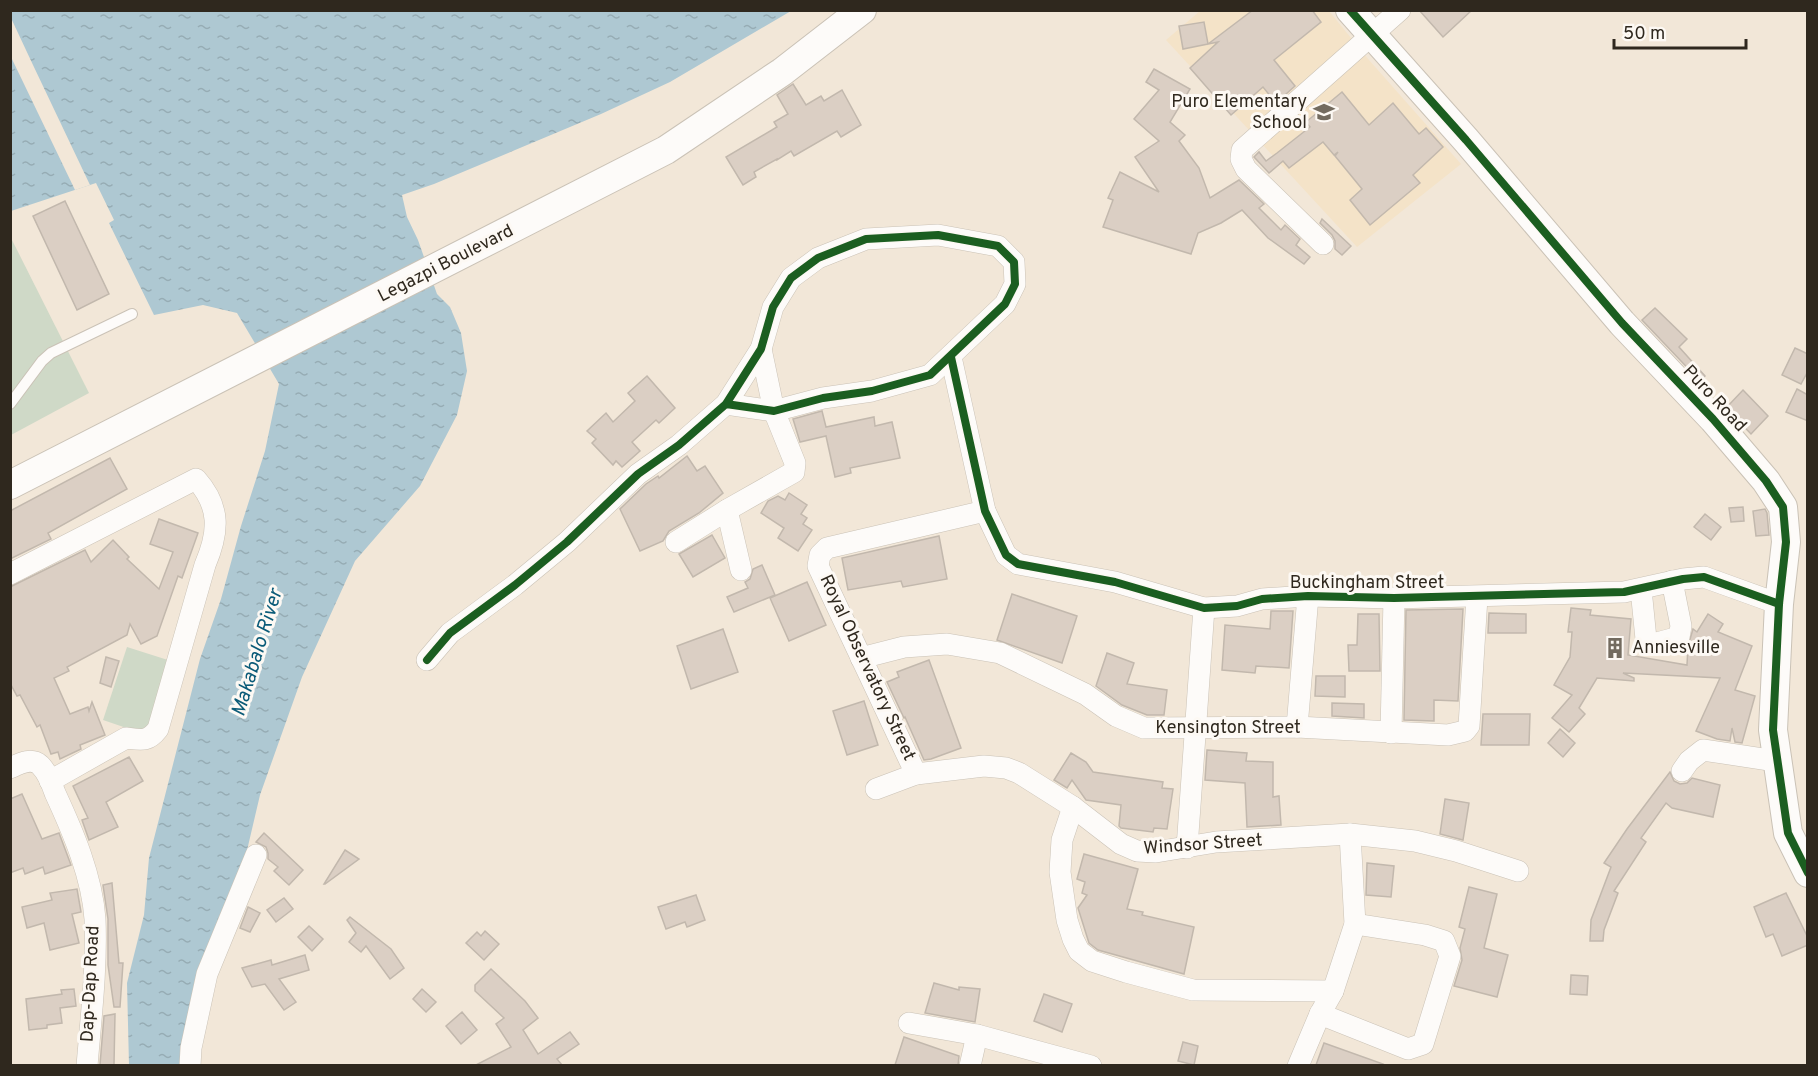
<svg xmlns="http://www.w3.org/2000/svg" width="1818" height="1076" font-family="Overpass,sans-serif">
<defs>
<pattern id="water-ripples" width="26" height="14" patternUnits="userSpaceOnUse" patternTransform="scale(1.5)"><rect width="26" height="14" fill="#aec8d2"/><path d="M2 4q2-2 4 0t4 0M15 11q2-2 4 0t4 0" fill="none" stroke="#96acb4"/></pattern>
</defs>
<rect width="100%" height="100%" fill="#f2e7d8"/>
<polygon fill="#f4e3c8" points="1200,11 1329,11 1369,60 1461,164 1357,247 1166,40"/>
<g fill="#cfd9c7">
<polygon points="10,236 89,393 11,435 10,435"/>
<polygon points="127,647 171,661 147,735 103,720"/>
</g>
<polygon fill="url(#water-ripples)" points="10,11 791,11 670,82 601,114 434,184 402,195 407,217 418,240 437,294 450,307 461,333 467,371 457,415 420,486 355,561 302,677 260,795 241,876 184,1065 129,1065 127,983 144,915 149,858 200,659 221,599 241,526 265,451 279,384 237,313 203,305 154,315 109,223 114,220 96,183 11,211"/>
<polygon fill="#f2e7d8" points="11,18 33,65 90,185 75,190 11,57"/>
<g fill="#dbcfc4" stroke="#c2b8ad" stroke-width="1.5">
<polygon points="1253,10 1312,10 1321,22 1274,60 1295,86 1276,103 1263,87 1231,115 1190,68 1218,42 1183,49 1179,26 1204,22 1208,44"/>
<polygon points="1419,10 1472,10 1443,37"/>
<polygon points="1154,69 1190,89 1170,122 1185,135 1179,141 1199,168 1210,198 1239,180 1264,204 1259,208 1281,230 1285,225 1300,239 1296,245 1310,257 1304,264 1268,238 1242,210 1221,223 1198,233 1191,254 1103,227 1113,200 1108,198 1120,172 1159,192 1135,157 1159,141 1134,119 1159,90 1146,82"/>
<polygon points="793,84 806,105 821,96 824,101 842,90 861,125 841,137 837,131 794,156 791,151 777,160 777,159 754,172 756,177 743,185 726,157 777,127 774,122 788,114 777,95"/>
<polygon points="1342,92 1369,125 1393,103 1419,134 1426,128 1443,147 1413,175 1420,183 1370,225 1350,200 1362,189 1335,156 1338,152 1334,155 1323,142 1289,168 1283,161 1269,173 1254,157 1259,152 1266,161 1277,153 1310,127 1306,122"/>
<polygon points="65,201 109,294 77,310 33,216"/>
<polygon points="1322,219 1351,246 1342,255 1335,249 1335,241 1332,235 1320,223"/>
<polygon points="1655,308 1687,339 1679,347 1705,376 1700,381 1642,320"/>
<polygon points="1795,348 1808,354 1808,371 1801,384 1782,375"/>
<polygon points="647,376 675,408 659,423 656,420 632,442 640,451 622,467 616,461 613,465 592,443 596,439 587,431 606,413 613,422 635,401 628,393"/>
<polygon points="1797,389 1808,395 1808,421 1786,412"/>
<polygon points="1743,390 1768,416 1751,434 1726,408"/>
<polygon points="822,411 826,427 874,417 875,426 892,422 900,458 850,468 851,473 835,477 826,436 800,442 793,419"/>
<polygon points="687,456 697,471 705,466 723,493 699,513 669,531 663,541 640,551 620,509 646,484 658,476 659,478"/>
<polygon points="110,458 127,489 48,533 51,539 10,559 10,511"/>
<polygon points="789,493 807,505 801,514 807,518 803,524 812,530 798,551 778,538 784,528 761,513 768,501 778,496 785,500"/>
<polygon points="1743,507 1744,521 1731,522 1729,508"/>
<polygon points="1765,509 1767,513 1769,535 1756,536 1753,511"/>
<polygon points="1705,514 1721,527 1711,540 1694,527"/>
<polygon points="159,519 198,533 182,578 178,576 157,636 141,644 130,624 127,635 67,667 69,671 54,678 70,714 88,707 89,711 92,702 105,735 80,745 81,749 60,759 58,752 51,754 40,725 37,727 20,695 17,696 10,683 10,587 85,550 91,562 113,540 129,557 127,559 159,589 173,552 150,544"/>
<polygon points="712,535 725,558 693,577 679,554"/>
<polygon points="939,536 947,579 903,587 901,581 848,590 842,558"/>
<polygon points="762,565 775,595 734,612 727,597 748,588 745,582 750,579 753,569"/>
<polygon points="807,582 826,625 789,641 770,598"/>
<polygon points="1012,594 1077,616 1062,663 997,640"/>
<polygon points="1571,608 1591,610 1590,615 1631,619 1628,655 1687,665 1688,646 1693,629 1697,632 1708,614 1723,624 1718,632 1752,646 1735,690 1755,696 1742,743 1735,742 1732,728 1730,741 1717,739 1696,731 1720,678 1623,673 1634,678 1634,681 1597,678 1579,708 1585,714 1569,732 1552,718 1572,695 1554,685 1570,657 1572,632 1568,632"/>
<polygon points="1463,609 1458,701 1434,700 1434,721 1404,720 1406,610"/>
<polygon points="1271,611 1293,611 1289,668 1256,666 1255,673 1222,670 1225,625 1270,629"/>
<polygon points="1489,613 1526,614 1526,633 1488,633"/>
<polygon points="1358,614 1379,614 1380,671 1349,671 1348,645 1357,645"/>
<polygon points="723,629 738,672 691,689 677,646"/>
<polygon points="1107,653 1134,663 1127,684 1167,690 1164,715 1147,715 1122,705 1096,686"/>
<polygon points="106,657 119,661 111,687 100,683"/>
<polygon points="929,660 961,748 931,759 924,760 905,717 904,718 887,682 899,677 897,672"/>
<polygon points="1316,676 1345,676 1345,697 1315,696"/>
<polygon points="864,701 878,745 847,755 833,711"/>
<polygon points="1332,703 1364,704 1364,718 1332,716"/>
<polygon points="1483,714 1530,714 1529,745 1481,745"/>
<polygon points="1560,729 1575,743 1563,757 1548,743"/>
<polygon points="1207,750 1247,753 1246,761 1273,762 1273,797 1279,796 1281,825 1247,827 1245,783 1205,780"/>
<polygon points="1071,753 1086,762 1093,772 1163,782 1162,788 1173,789 1167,829 1154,828 1153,832 1121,828 1119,826 1121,805 1086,800 1072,780 1067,788 1054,780"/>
<polygon points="129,757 143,781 106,802 118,827 89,840 82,820 88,818 73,786"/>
<polygon points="1670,772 1674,781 1680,784 1687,783 1692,778 1720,785 1713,817 1672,808 1666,803 1641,838 1646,842 1614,891 1618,893 1604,930 1603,941 1590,941 1591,920 1611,867 1604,863 1627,829"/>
<polygon points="22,794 42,839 59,833 71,865 45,874 43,867 25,874 23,868 10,873 10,799"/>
<polygon points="1445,799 1469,803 1463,840 1440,834"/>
<polygon points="264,833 303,870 289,885 274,871 278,867 268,859 268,853 266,847 256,842"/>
<polygon points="345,850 359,859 325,884 324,884"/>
<polygon points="1084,854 1138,869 1127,909 1143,912 1142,915 1194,927 1184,974 1098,950 1089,943 1078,908 1087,895 1082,893 1085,882 1077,879"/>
<polygon points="1367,863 1394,866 1391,897 1366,895"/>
<polygon points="112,883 119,963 123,963 120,1007 114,1007 108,965 108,919 103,885"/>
<polygon points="1469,887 1497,894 1484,948 1508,955 1497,997 1454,986 1462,960 1460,948 1465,929 1459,927"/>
<polygon points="77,889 81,912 72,914 79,943 50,950 44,923 27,928 22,907 52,900 50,893"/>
<polygon points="1786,893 1808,938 1808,945 1782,956 1773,934 1766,937 1754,907"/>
<polygon points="696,895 705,920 687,927 685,922 666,929 658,907"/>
<polygon points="284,898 293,909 276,922 267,910"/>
<polygon points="248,907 260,913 250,932 240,928"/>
<polygon points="350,917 391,949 404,968 390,979 366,946 361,952 349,942 356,933 347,920"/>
<polygon points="309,926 323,939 312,951 298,937"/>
<polygon points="485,931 499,944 484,960 466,943 477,932 481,936"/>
<polygon points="305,955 309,970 279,979 296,1002 284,1010 265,984 252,987 242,968 271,960 272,965"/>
<polygon points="491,969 525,1001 538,1018 523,1030 538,1054 570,1032 579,1044 557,1059 562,1065 476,1065 511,1047 496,1024 504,1018 475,991 475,985"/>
<polygon points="1571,975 1588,976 1587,995 1570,994"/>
<polygon points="934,983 959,990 959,987 980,989 975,1022 925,1013"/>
<polygon points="74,989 76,1006 60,1008 62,1023 47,1025 47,1028 29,1030 26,999 62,994 61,990"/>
<polygon points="422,989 436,1002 426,1012 413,999"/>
<polygon points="1044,994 1072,1004 1062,1032 1034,1021"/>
<polygon points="462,1012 477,1030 461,1044 446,1026"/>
<polygon points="115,1014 114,1065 100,1065 104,1016"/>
<polygon points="904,1037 959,1056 958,1065 895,1065"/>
<polygon points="1183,1042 1198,1046 1194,1065 1178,1061"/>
<polygon points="1324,1043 1383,1064 1382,1065 1316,1065"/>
</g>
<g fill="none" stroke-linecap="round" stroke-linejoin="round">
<defs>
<polyline id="lane" points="10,404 42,361 51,353 132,314"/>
<g id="street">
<polyline points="1323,244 1246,169 1241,159 1242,150 1400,10"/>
<polyline points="951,357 985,511 1006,555 1018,564 1115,582 1204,608 1237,606 1262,599 1308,596 1394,598 1624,592 1683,579 1704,577 1779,604"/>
<polyline points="727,510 741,570"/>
<polyline points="676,542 727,510 794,472 795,463 774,411 761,349"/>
<path d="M10,574L196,479C221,507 219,532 205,565L158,729C148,742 142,740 126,738L50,781"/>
<polyline points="1641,589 1646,639 1653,644 1679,637 1681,626 1672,581"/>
<polyline points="861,658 904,647 947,644 1000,653 1085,694 1116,716 1144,728 1297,727 1448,735 1465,731 1469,726 1477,597"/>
<polyline points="427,660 450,633 515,585 567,542 638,474 679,445 726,404 761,349 773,307 791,278 818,258 866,239 938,235 998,246 1014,262 1015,284 1005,304 930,375 872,391 823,398 774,411 726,404"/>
<polyline points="1297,727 1308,596"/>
<polyline points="1391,733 1394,598"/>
<path d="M10,768C19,764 31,757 40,765C47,772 52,784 55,793C73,832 92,876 95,919C97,968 91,1017 87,1066"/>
<polyline points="1682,771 1689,761 1703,750 1776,761"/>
<polyline points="916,774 818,566 820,555 827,548 985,511"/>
<polyline points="876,789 916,774 984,766 1006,768 1019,773 1073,807 1121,844 1137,851 1156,852 1216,842 1350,834 1415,841 1456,851 1518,871"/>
<polyline points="1073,807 1062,840 1060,872 1067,920 1073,939 1079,951 1092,961 1126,972 1193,990 1333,991"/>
<polyline points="1187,848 1204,608"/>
<polyline points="1320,1014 1408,1049 1423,1044 1450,956 1444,941 1425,935 1355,924"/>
<polyline points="909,1023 977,1035 1091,1066"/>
<polyline points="190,1066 191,1048 207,974 256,855"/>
<polyline points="970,1066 977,1035"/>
<polyline points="1298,1066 1320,1014 1333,991 1355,924 1350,834"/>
</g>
<g id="secondary">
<polyline points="1350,10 1466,140 1622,323 1713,419 1766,481 1783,507 1786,542 1779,604 1773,730 1788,833 1808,873"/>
<polyline points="10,485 666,150 782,72 862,10"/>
</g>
</defs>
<use href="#lane" stroke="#cac2b6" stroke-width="12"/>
<use href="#street" stroke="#cac2b6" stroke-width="22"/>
<use href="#secondary" stroke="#cac2b6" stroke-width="30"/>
<use href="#lane" stroke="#fdfbf9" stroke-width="10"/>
<use href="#street" stroke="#fdfbf9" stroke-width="21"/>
<use href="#secondary" stroke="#fdfbf9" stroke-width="28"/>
<defs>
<g id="cycleway">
<polyline points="1350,10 1466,140 1622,323 1713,419 1766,481 1783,507 1786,542 1779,604 1773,730 1788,833 1808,873"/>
<polyline points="951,357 985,511 1006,555 1018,564 1115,582 1204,608 1237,606 1262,599 1308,596 1394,598 1624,592 1683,579 1704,577 1779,604"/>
<polyline points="427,660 450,633 515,585 567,542 638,474 679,445 726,404 761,349 773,307 791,278 818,258 866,239 938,235 998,246 1014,262 1015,284 1005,304 930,375 872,391 823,398 774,411 726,404"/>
</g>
</defs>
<use href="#cycleway" stroke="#fdf9f4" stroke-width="11"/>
<use href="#cycleway" stroke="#1b5e20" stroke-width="8"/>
</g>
<defs>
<symbol id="school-bare" viewBox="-9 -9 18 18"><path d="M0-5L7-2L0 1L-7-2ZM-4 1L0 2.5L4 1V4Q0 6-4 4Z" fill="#736b5f" stroke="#fdf9f4" stroke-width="2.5" paint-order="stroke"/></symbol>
<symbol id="building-bare" viewBox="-9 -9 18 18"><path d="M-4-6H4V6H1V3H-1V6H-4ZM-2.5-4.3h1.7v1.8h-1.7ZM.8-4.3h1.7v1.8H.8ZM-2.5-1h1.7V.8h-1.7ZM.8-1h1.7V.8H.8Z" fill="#736b5f" stroke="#fdf9f4" stroke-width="2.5" paint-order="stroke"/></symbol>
</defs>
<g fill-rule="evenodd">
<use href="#school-bare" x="1309" y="97" width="30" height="30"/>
<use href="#building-bare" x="1600" y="633" width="30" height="30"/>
</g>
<g text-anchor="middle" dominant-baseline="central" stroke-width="6" stroke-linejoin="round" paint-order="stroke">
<g font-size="18" fill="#2f281e" stroke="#fdf9f4" text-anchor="end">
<text x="1307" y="102">Puro Elementary<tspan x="1307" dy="21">School</tspan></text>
<text x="1632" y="648" text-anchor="start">Anniesville</text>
</g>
<g font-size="18" fill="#2f281e" stroke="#fdf9f4">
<text transform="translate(446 264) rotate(-27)">Legazpi Boulevard</text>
<text transform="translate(1714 399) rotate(47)">Puro Road</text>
<text x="1367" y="583">Buckingham Street</text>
<text transform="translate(867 668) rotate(65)">Royal Observatory Street</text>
<text x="1228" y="728">Kensington Street</text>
<text transform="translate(1203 845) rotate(-4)">Windsor Street</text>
<text transform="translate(91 984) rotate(-87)">Dap-Dap Road</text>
</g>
<g font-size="20" font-style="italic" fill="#0b5b78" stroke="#fdf9f4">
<text transform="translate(258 653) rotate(-73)">Makabalo River</text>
</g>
</g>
<rect width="1818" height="1076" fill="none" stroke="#2f281e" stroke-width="24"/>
<path d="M1614 39v9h132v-9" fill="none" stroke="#2f281e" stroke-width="3"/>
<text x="1623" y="39" font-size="18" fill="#2f281e" stroke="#fdf9f4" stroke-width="4.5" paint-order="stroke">50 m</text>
</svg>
